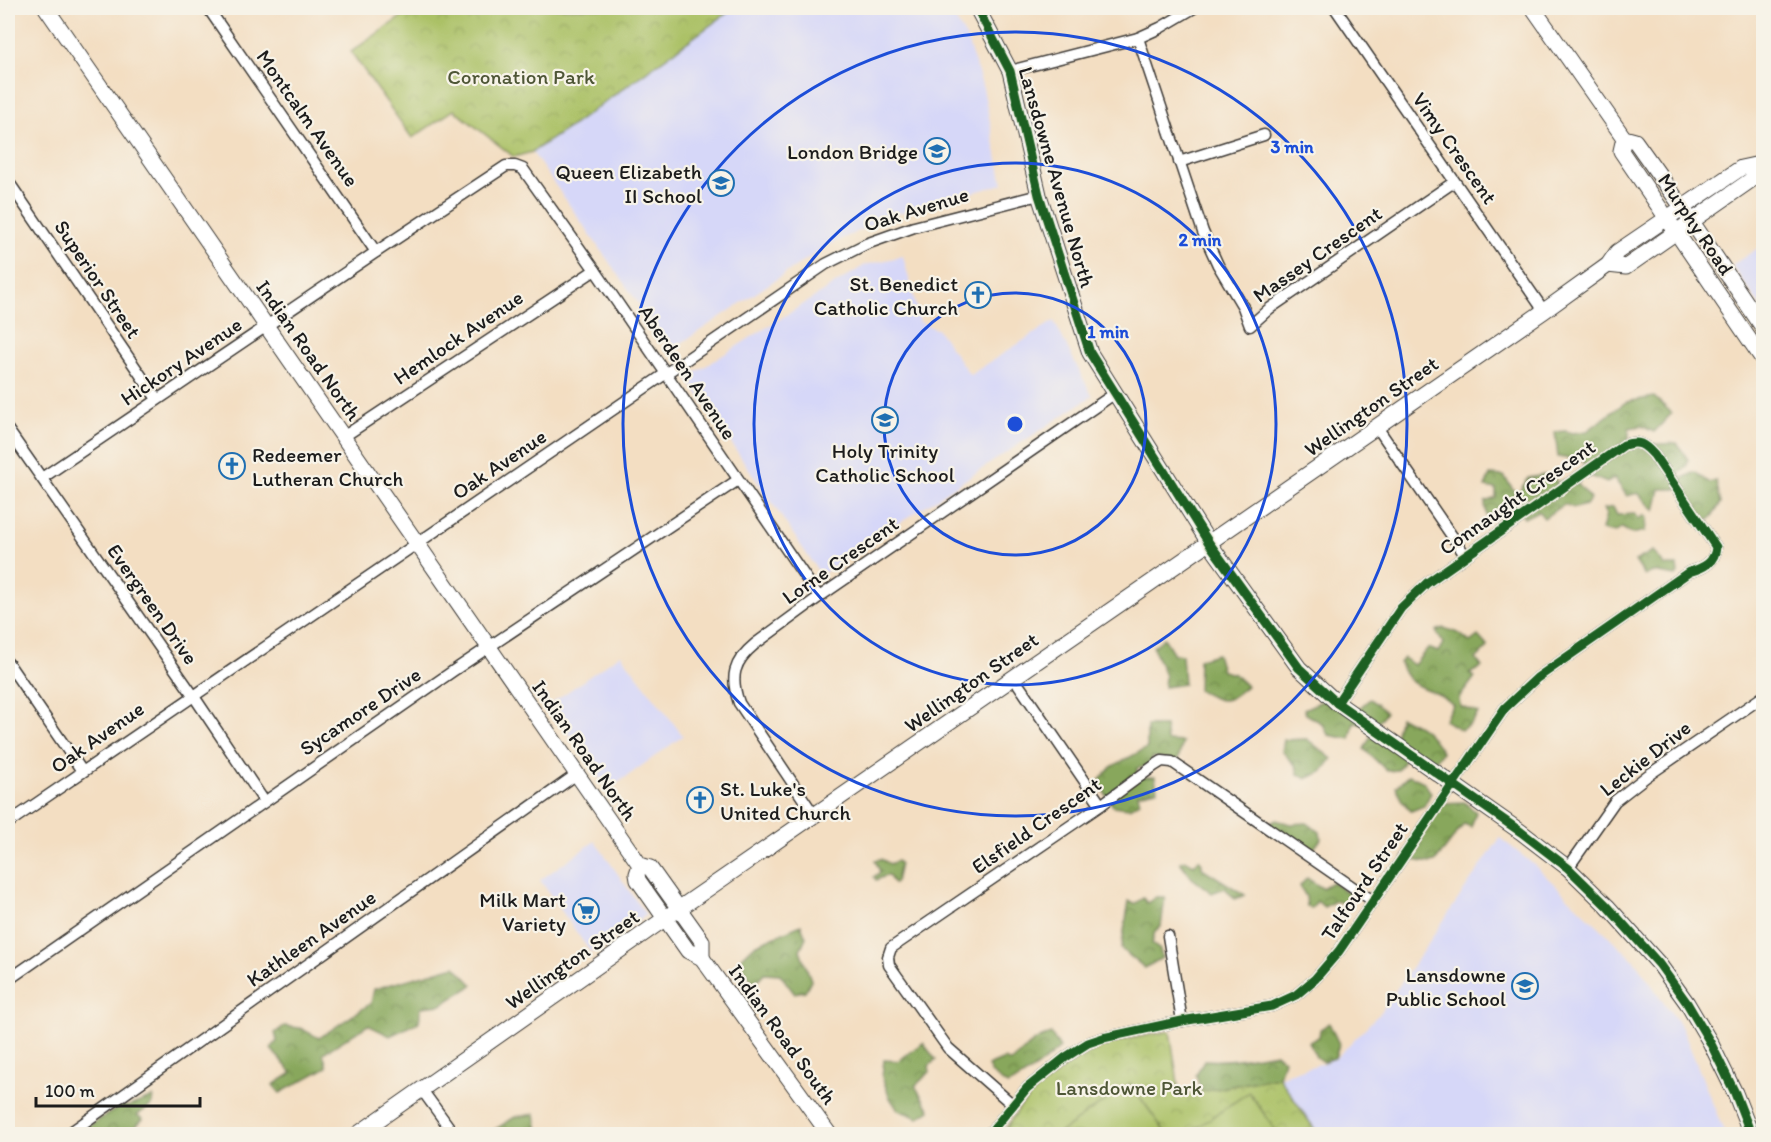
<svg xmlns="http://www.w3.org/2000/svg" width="1771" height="1142" font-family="Itim,sans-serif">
<defs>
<pattern id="forest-crowns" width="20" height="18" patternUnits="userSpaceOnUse" patternTransform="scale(1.5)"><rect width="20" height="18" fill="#88a75b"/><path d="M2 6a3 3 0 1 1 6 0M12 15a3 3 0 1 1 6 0" fill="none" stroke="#6e874a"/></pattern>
<pattern id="park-crowns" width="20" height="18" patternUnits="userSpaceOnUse" patternTransform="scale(1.5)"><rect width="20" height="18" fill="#abc166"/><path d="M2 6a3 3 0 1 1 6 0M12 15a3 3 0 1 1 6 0" fill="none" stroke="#93a558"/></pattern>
</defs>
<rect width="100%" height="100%" fill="#f7f3e8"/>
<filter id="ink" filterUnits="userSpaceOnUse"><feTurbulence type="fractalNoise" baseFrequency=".0167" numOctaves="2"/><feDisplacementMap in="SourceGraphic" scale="12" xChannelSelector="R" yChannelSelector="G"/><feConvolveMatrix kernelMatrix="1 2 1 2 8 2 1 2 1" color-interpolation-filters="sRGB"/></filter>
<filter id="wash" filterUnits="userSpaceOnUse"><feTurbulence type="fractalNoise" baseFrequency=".008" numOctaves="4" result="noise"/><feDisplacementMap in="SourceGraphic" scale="24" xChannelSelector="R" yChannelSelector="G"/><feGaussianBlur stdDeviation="1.35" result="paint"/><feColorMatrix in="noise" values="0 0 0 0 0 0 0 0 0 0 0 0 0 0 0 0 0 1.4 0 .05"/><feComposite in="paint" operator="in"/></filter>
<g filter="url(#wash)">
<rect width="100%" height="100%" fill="#f3dec2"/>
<g fill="#d6d7f8">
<polygon points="734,8 948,8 966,37 983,88 1003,184 896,214 826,246 671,350 532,152"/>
<polygon points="1763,245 1763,310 1732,265"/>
<polygon points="903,256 920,322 938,330 970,375 1054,321 1092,396 821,575 687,378 865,265"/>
<polygon points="621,654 683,736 608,790 549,705"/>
<polygon points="1500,838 1533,864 1634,960 1682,1028 1725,1134 1318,1134 1279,1077 1335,1059 1381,1012"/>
<polygon points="595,841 646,915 591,953 540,880"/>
</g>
<g fill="url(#forest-crowns)" stroke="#52623c" stroke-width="1.5">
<polygon points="1654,397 1672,413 1654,432 1642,426 1629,428 1629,446 1677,443 1688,460 1686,468 1678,474 1681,479 1695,472 1709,483 1716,481 1721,503 1712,517 1703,525 1682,489 1660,489 1655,511 1638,493 1627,496 1614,478 1607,483 1588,475 1583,461 1558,457 1555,432 1566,431 1572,433 1587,431 1626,402"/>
<polygon points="1490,475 1504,476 1517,495 1528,478 1544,475 1555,477 1556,483 1564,480 1575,481 1591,499 1586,505 1574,508 1564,504 1544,518 1538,511 1524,518 1515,504 1503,516 1486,515 1485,502 1496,498 1496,489 1485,487"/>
<polygon points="1613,507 1617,515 1635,514 1639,519 1644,515 1647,518 1645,531 1632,534 1622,528 1615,533 1602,530 1606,514 1604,509"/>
<polygon points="1653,551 1665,566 1677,566 1678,573 1676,576 1652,572 1645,576 1635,561"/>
<path d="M1444,628L1460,634L1470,642L1478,636L1488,647L1476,659L1482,667L1469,674L1475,677L1459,698L1460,706L1478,713L1471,724L1461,730L1444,720L1453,705C1434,685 1410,694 1400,663L1404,658L1414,665L1428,648L1438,652L1443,643L1436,631Z"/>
<polygon points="1164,638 1174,654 1182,655 1184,684 1164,687 1165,676 1153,647"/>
<path d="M1217,654L1222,671L1234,674L1247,686C1225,704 1224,704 1198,690L1199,659Z"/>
<polygon points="1370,699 1386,712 1376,725 1354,722 1350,739 1328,735 1323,724 1306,714 1304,709 1324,700 1351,715"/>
<path d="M1400,717C1422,726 1429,731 1442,752L1434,762L1411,749L1398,770L1387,771L1364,749L1371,736L1388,748L1395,736Z"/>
<polygon points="1147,726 1165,726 1167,741 1183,742 1177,763 1168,759 1152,757 1151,764 1146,767 1137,768 1137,777 1155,777 1157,790 1138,794 1140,802 1129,808 1113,806 1098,782 1111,767 1147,748"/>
<polygon points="1307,739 1332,759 1322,772 1306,779 1298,774 1296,766 1282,751 1284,740"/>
<polygon points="1409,775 1424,782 1431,793 1424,806 1411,811 1402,801 1396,787"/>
<polygon points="1464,802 1476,812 1471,827 1464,824 1435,862 1430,863 1403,858 1440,803"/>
<polygon points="1276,820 1291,824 1307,823 1320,832 1321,839 1309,855 1267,825"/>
<polygon points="881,859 890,864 897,861 900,864 896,882 894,884 888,875 876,880 874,877 880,872 875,860"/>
<polygon points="1199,859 1202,863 1202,868 1245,895 1235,899 1225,888 1212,893 1192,878 1180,862 1185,860 1194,865"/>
<polygon points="1307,878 1322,888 1332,882 1351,895 1347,904 1335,901 1324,907 1317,901 1312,908 1307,907 1306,897 1300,886"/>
<polygon points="1156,897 1165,897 1161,927 1155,931 1152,944 1160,950 1162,958 1145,968 1121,949 1129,901 1134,904 1143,898 1147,903"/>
<polygon points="801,925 806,937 800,950 811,980 805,991 794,993 780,974 764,973 754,984 738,961 755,945"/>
<polygon points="455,966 473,985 441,1005 421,1007 419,1022 390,1036 368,1025 323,1053 327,1067 280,1093 273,1085 292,1073 271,1049 277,1041 275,1033 284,1026 300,1028 319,1038 371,1003 374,989"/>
<polygon points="1329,1023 1339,1044 1335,1058 1323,1062 1316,1057 1309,1042 1319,1037 1320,1030"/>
<path d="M1051,1034L1060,1048C1043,1062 1027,1077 1007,1085L991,1073L988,1066L1004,1059L1011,1062C1024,1050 1034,1038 1051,1034Z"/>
<polygon points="923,1043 936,1060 929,1066 930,1072 915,1086 930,1110 918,1118 898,1110 890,1098 882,1077 884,1060 898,1061"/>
<path d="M1276,1053L1284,1060L1279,1077L1201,1092L1196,1075L1204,1060C1228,1062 1252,1057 1276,1053Z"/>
<polygon points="153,1097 152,1105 137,1115 143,1119 128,1134 75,1134 123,1105 127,1107"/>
<polygon points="535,1114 538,1131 533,1134 493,1134 494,1130 515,1117"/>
</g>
<g fill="url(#park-crowns)" stroke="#646e41" stroke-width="1.5">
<polygon points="414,8 734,8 573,125 532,152 514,157 454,110 412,138 351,52"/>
<polygon points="1170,1031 1180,1096 1279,1077 1318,1134 1002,1134 1020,1107 1035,1091 1074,1060 1114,1042"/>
</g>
<g fill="#abc166" stroke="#646e41" stroke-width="1.5">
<polygon points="1130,1083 1165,1132 1161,1134 1058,1134"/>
<polygon points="1249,1092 1278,1134 1188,1134"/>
</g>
</g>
<g filter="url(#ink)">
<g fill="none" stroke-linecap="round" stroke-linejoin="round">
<defs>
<g id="street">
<polyline points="208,8 376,252"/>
<polyline points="1335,8 1544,311"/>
<polyline points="1138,38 1203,232 1218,265 1243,307 1250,326 1269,309 1454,182"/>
<polyline points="1010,71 1138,38 1160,28 1194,8"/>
<polyline points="1179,162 1264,135"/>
<polyline points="8,181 157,399"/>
<polyline points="1377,427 1465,555"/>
<polyline points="8,430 193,695 264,801"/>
<polyline points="343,437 595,270"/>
<polyline points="42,478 376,252 506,166 515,166 523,169 595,270 819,597"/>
<polyline points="8,663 82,771"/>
<polyline points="1014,678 1101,805"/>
<path d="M814,815L739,703C730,677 733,662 755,644L819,597L1114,394"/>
<polyline points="8,823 826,264 866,244 914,227 1039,195"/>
<polyline points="1568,868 1615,801 1647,776 1764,696"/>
<polyline points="1168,936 1182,1021"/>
<polyline points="8,980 453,671 738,480"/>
<polyline points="422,1090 454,1134"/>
<polyline points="1013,1105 948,1048 889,965 888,957 891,948 1101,805 1154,766 1162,761 1172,762 1373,901"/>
<polyline points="68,1134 577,774"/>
<path d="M989,1134L1027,1088L1066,1057L1088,1043L1103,1038L1182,1021L1272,1006L1296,995L1315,979L1339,951L1505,708L1537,678L1689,572C1704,568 1715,562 1716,547L1654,455C1644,444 1639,440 1624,445L1427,583L1401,608L1337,703"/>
</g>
<g id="secondary">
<polyline points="46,8 626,845 640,865 650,868 702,941 702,958"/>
<polyline points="977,8 1010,71 1039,195 1090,353 1209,543 1299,668 1337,703 1521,832 1568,868 1607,906 1659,964 1687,1003 1710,1042 1735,1093 1751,1134"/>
<polyline points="1533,8 1624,138 1635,141 1682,207 1764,329"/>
<polyline points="1624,138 1621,151 1764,361"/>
<polyline points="1608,265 1626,267 1751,180 1764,164"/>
<polyline points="640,865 637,874 638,880 688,951 702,958 829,1134"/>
<polyline points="358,1134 690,901 1544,311 1608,265 1617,252 1741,168 1764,163"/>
</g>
</defs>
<use href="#street" stroke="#3c3935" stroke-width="13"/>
<use href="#secondary" stroke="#3c3935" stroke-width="17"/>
<use href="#street" stroke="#fff" stroke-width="10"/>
<use href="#secondary" stroke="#fff" stroke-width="15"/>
<defs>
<g id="cycleway">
<polyline points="977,8 1010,71 1039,195 1090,353 1209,543 1299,668 1337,703 1521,832 1568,868 1607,906 1659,964 1687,1003 1710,1042 1735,1093 1751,1134"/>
<path d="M989,1134L1027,1088L1066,1057L1088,1043L1103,1038L1182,1021L1272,1006L1296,995L1315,979L1339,951L1505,708L1537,678L1689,572C1704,568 1715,562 1716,547L1654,455C1644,444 1639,440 1624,445L1427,583L1401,608L1337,703"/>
</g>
</defs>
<use href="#cycleway" stroke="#f7f3e8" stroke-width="13"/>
<use href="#cycleway" stroke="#1b5e20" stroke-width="9"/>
</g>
</g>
<g fill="none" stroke="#1d4ed8" stroke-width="3">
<circle cx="1015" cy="424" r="131"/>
<circle cx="1015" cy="424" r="261"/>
<circle cx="1015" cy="424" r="392"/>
</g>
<defs>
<symbol id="school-ring" viewBox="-11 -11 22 22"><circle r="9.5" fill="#f7f3e8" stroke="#1f6fb2" stroke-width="1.5"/><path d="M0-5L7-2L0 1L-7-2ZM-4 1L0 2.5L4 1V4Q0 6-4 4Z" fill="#1f6fb2"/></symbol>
<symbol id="church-ring" viewBox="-11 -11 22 22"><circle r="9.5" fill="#f7f3e8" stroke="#1f6fb2" stroke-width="1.5"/><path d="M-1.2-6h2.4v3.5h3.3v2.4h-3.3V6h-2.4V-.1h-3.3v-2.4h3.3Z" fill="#1f6fb2"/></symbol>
<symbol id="supermarket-ring" viewBox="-11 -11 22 22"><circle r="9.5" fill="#f7f3e8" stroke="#1f6fb2" stroke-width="1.5"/><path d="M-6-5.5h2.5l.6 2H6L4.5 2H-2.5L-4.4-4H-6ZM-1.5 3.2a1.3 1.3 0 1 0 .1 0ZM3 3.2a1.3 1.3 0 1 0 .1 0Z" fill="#1f6fb2"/></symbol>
</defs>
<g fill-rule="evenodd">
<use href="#school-ring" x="922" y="136" width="30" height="30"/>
<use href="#school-ring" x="706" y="168" width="30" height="30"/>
<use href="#church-ring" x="963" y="280" width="30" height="30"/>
<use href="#school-ring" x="870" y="405" width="30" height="30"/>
<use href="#church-ring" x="217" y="451" width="30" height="30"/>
<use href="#church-ring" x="685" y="785" width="30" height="30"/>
<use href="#supermarket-ring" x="571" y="896" width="30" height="30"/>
<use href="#school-ring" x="1510" y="971" width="30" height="30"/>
</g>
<g text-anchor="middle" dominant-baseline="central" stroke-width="4.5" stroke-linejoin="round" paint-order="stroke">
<g font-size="21" fill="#4e5636" stroke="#f7f3e8">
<text x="521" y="76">Coronation Park</text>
<text x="1129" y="1087">Lansdowne Park</text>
</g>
<g font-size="21" fill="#1c1c1c" stroke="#f7f3e8">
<text transform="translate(308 118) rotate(55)">Montcalm Avenue</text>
<text transform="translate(1455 148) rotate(55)">Vimy Crescent</text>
<text transform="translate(1057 177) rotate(74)">Lansdowne Avenue North</text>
<text transform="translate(916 209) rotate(-17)">Oak Avenue</text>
<text transform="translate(1696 224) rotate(56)">Murphy Road</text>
<text transform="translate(1317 254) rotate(-35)">Massey Crescent</text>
<text transform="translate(98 279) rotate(56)">Superior Street</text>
<text transform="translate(458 337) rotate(-34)">Hemlock Avenue</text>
<text transform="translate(309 350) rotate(55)">Indian Road North</text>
<text transform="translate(181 361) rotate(-34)">Hickory Avenue</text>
<text transform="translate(688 372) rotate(56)">Aberdeen Avenue</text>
<text transform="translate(1371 406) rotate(-35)">Wellington Street</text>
<text transform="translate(499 464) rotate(-34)">Oak Avenue</text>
<text transform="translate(1517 497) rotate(-35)">Connaught Crescent</text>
<text transform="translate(840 560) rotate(-35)">Lorne Crescent</text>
<text transform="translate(153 604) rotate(55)">Evergreen Drive</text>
<text transform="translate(971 682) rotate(-35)">Wellington Street</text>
<text transform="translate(360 711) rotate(-34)">Sycamore Drive</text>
<text transform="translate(97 737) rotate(-35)">Oak Avenue</text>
<text transform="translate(585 750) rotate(55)">Indian Road North</text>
<text transform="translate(1645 758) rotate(-38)">Leckie Drive</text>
<text transform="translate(1036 825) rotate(-35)">Elsfield Crescent</text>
<text transform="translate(1364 881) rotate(-56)">Talfourd Street</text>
<text transform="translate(311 938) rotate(-35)">Kathleen Avenue</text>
<text transform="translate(572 959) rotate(-35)">Wellington Street</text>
<text transform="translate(783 1034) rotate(54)">Indian Road South</text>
</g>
<g font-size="21" fill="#1c1c1c" stroke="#f7f3e8" text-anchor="end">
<text x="918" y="151">London Bridge</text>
<text x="702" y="171">Queen Elizabeth<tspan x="702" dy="24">II School</tspan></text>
<text x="958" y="283">St. Benedict<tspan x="958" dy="24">Catholic Church</tspan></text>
<text x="885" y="450" text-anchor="middle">Holy Trinity<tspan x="885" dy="24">Catholic School</tspan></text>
<text x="252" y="454" text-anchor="start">Redeemer<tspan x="252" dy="24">Lutheran Church</tspan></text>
<text x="720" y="788" text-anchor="start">St. Luke's<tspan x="720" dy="24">United Church</tspan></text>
<text x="566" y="899">Milk Mart<tspan x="566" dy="24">Variety</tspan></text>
<text x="1506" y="974">Lansdowne<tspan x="1506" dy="24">Public School</tspan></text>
</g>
</g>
<circle cx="1015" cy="424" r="9" fill="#1d4ed8" stroke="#f7f3e8" stroke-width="3"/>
<g font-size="18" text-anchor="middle" font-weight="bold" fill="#1d4ed8" stroke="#f7f3e8" stroke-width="4.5" stroke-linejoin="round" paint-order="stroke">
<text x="1292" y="153">3 min</text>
<text x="1200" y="246">2 min</text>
<text x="1108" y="338">1 min</text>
</g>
<rect width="1771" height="1142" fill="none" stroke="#f7f3e8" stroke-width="30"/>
<path d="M36 1097v9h164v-9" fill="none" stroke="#1c1c1c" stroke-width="3"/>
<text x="45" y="1097" font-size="18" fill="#1c1c1c" stroke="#f7f3e8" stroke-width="4.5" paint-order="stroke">100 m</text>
</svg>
